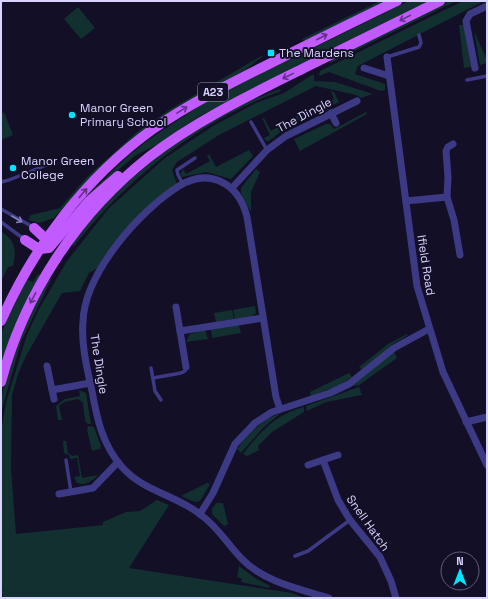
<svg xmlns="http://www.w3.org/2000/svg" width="488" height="599" font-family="'Space Grotesk',sans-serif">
<rect width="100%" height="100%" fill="#130f26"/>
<g fill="#12302f">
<polygon points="380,1 387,1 304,41 302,39"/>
<polygon points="409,1 429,1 304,62 198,117 157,145 136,155 85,198 129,155 150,139 199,106 244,82"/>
<polygon points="449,1 456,1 330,63 329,60"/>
<polygon points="463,1 484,1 358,66 355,74 385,84 385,90 381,91 329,72 320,76 319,74 320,71"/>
<polygon points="78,7 95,28 81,39 64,19"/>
<polygon points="459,25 464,25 471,67 464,68"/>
<polygon points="474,31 487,60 487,63 480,65"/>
<polygon points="261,56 263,56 245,70 208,90 100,168 54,218 39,223 28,220 31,215 60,208 86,178 137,132 169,110"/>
<polygon points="312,75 314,75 314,81 335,82 373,94 361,98 356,95 316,86 219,135 177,162 172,170 177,184 151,203 123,234 98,268 89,273 80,291 62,293 26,356 18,374 12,395 11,468 16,534 103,525 103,522 126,512 140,511 157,500 169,505 129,568 292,593 304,598 3,598 1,576 1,432 6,402 27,335 39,309 67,261 109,208 165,158 213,126 256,103 284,93"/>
<path d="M280,89L281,91C198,121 128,178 74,246L71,245C126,174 195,119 280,89Z"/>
<polygon points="331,91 334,92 339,102 285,128 269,141 266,141 264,138 270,135 262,118 264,118 271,131 302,113 334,99"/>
<polygon points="4,112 13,135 1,140 1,114"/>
<polygon points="366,112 367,114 300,151 294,139 326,124 330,124 334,129"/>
<polygon points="249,150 253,156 231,179 206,172 182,177 180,174 183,169 186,174 210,161 207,156 209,154 216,167"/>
<polygon points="256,169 260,172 251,192 251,212 241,193 241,188"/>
<path d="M1,231C15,241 17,249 13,266L8,267L1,281Z"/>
<polygon points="38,274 41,275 1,366 1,333 26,279 33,282"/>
<path d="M49,278L51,280L21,342L1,413C1,366 28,319 49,278Z"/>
<polygon points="255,306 256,313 251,317 235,319 233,310"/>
<polygon points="232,310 234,319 216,322 214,313"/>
<polygon points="239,325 241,333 212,338 211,329"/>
<polygon points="205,330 208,339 186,342 190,334"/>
<polygon points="407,334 408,335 393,344 362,370 359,367 388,344"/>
<polygon points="394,352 397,358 359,385 351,386"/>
<polygon points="349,373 352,377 340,385 311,396 310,392"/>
<polygon points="359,387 362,395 326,402 307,411 306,406"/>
<polygon points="79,390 86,393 91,424 88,424 85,421 83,403 78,399 64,402 59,406 62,420 58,420 56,406 65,399 80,396"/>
<path d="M304,407V412L272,432L258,446L259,450L247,456L243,454C259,433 277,413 304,407Z"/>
<path d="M282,412L264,427L241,453L237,449C249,432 263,420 282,412Z"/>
<polygon points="88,426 94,427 101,446 100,449 92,451 87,430"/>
<path d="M63,441H66L68,453L72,456L78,455L82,478L98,475C92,481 84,487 76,482L74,477L80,476L77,458L70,459L69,455L64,453Z"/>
<polygon points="207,483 210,484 200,501 195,502 181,496"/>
<polygon points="216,503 223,503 228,524 224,526 212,514 212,509"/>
<polygon points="239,566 255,578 270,586 269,588 241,582 242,579 237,577"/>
</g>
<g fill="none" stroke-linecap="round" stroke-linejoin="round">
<g stroke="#3d3a85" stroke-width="3.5">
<polyline points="387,57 419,47 421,43 419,35"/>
<polyline points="467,80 487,76"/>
<polyline points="251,122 267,150"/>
<polyline points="1,182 9,180 54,162"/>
<polyline points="183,184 178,175 177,170 195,158"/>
<polyline points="1,209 33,227"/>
<polyline points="1,222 24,239"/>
<polyline points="151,368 155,391 161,400"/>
<polyline points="153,378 181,373 185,371 186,367"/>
<polyline points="66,460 71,492"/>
<polyline points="295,556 308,551 350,520"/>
</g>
<g stroke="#3d3a85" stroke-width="7">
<polyline points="387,57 417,286 443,372 487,465"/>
<polyline points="364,68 389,76"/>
<polyline points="475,68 466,21 470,14 487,6"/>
<polyline points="331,113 336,123"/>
<polyline points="453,144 448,147 446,151 448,177 447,197 454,220 460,255"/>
<polyline points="232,188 267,150 286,136 357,101"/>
<polyline points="406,201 447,197"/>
<polyline points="176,307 186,367"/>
<polyline points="180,331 263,318"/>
<polyline points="47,366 54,399"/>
<polyline points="52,390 90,383"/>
<path d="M280,409L276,397L247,217C239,184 210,167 179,186C139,211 85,273 83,321C81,345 87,368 92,391C97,419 102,444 122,467C144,492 177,495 201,515C218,527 228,545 242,559C264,582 300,589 329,598"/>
<polyline points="466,422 487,417"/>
<polyline points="323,460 338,500 350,520 380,557 391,581 396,598"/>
<polyline points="308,465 338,455"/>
<polyline points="59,494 93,488 118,462"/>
<polyline points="200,514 213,493 235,444 255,423 272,412 330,393 349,384 394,348 429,329"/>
</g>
<g stroke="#c25bff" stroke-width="10">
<polyline points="34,228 50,243"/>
<polyline points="25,240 39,249 49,248 89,201 118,176"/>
<path d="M1,321C34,246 86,177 153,129C192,102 235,81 277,60C317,40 357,20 397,1"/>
<path d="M1,382C24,294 77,214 149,157C197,120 252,94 306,67C351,45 395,23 440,1"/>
</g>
</g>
<defs><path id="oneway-shaft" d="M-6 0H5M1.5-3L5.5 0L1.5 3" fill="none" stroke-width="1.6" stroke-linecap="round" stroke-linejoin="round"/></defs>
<g stroke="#623188">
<use href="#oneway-shaft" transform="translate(405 18) rotate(154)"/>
<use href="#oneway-shaft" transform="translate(322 37) rotate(-27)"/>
<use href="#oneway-shaft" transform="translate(288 76) rotate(154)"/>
<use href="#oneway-shaft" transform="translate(182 110) rotate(-31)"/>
<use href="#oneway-shaft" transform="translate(83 193) rotate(-50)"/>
<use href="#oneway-shaft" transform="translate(33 298) rotate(118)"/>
</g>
<use stroke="#837fbc" href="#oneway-shaft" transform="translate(17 219) rotate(30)"/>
<g fill="#00e5ff" stroke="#130f26" stroke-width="1.5">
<rect x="267" y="49" width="8" height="8" rx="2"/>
<circle cx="72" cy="115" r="4"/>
<circle cx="13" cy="168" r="4"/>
</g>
<g text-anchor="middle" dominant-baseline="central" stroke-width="4" stroke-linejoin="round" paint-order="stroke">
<rect fill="#130f26" stroke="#9e99be" stroke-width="1" x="198" y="83" width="30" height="18" rx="3"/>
<g font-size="11" font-weight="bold" fill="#d9d4ff">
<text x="213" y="92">A23</text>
</g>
<g font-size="12" fill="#d9d4ff" stroke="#130f26" text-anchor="start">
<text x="279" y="53">The Mardens</text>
<text x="80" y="108">Manor Green<tspan x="80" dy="14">Primary School</tspan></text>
<text x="21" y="161">Manor Green<tspan x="21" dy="14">College</tspan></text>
</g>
<g font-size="12" fill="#d9d4ff" stroke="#130f26">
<text transform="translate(304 115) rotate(-28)">The Dingle</text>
<text transform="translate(426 265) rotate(81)">Ifield Road</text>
<text transform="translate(99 364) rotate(81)">The Dingle</text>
<text transform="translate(368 523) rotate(55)">Snell Hatch</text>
</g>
</g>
<rect width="488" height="599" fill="none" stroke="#d9d4ff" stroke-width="4"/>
<g transform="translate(460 571)"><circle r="19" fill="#130f26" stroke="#625e7d"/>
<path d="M0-3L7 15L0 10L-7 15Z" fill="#00e5ff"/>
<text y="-6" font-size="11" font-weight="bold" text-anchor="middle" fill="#d9d4ff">N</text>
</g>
</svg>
